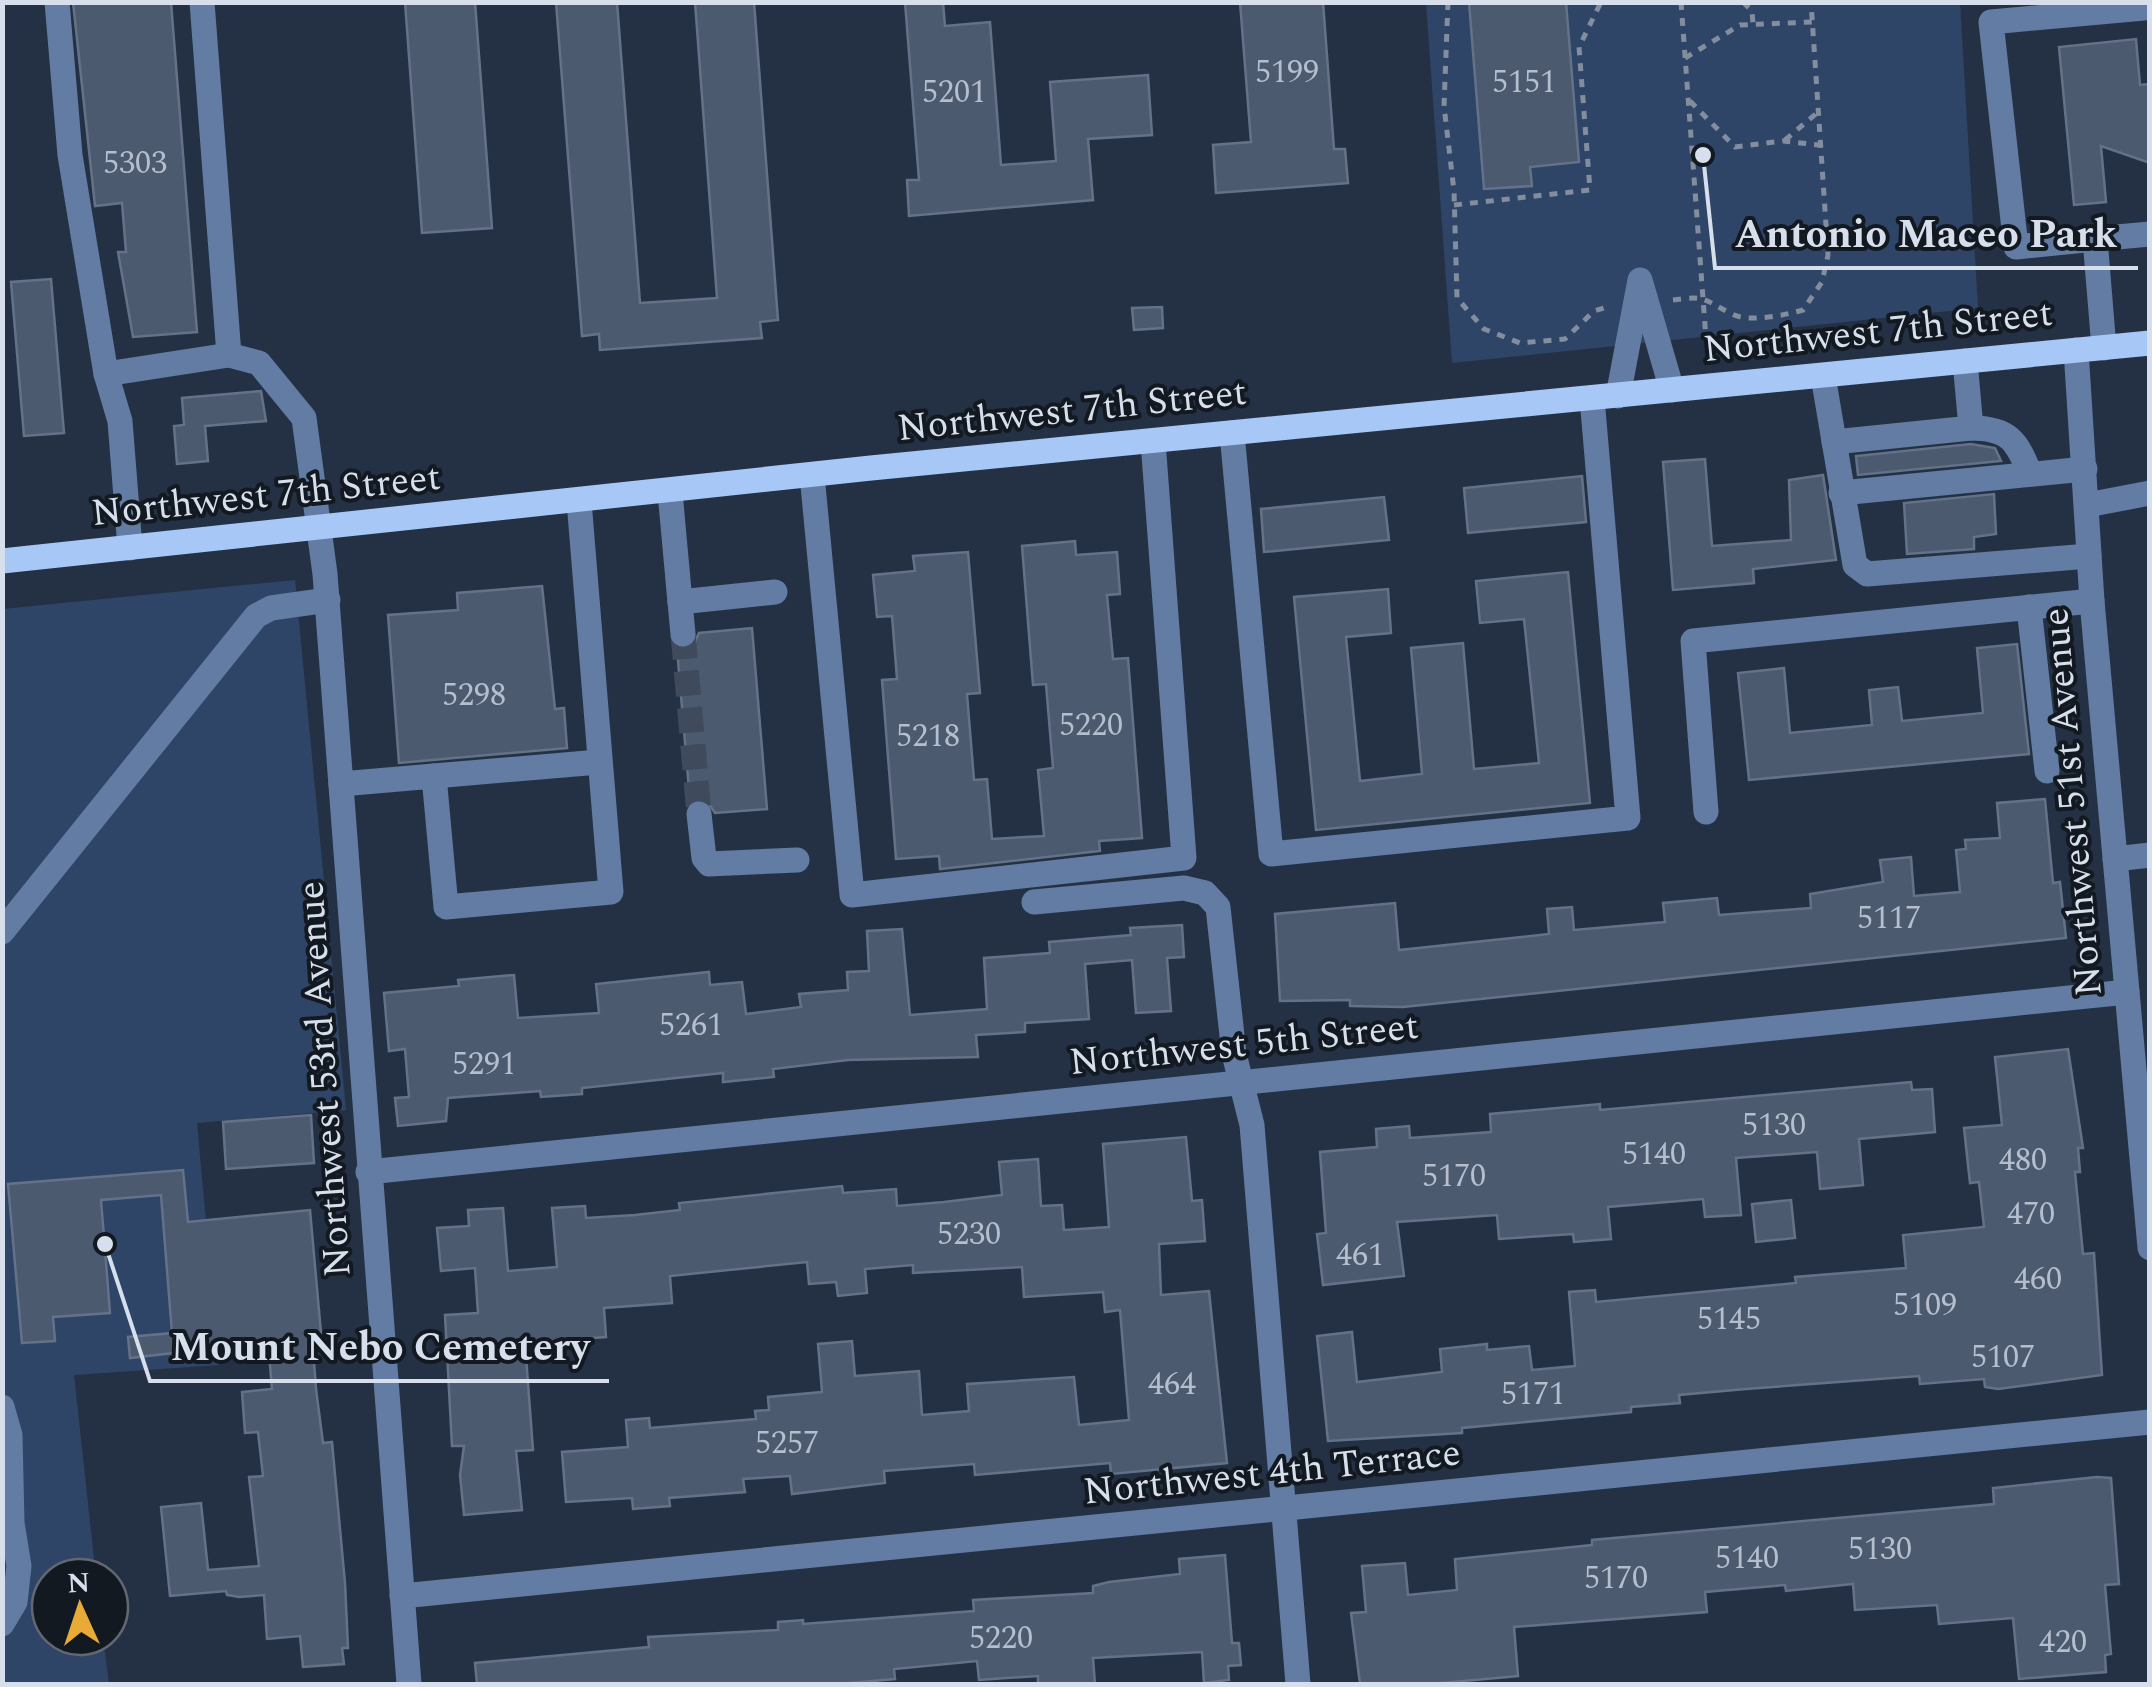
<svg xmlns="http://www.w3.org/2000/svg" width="2152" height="1687" font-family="Spectral,serif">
<rect width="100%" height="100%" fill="#243144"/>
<g fill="#2f4567">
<polygon points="1426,3 1960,3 1978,308 1452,363"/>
<polygon points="295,580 346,1110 197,1123 219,1365 74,1375 96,1577 50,1577 50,1637 103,1637 109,1684 3,1684 3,609"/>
</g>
<g fill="#4c5a70" stroke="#637288" stroke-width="2.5">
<polygon points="73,2 171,2 197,332 133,337 118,252 126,252 122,203 95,206"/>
<polygon points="405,2 475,2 492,228 422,233"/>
<polygon points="556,2 617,2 640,303 717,298 695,2 754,2 778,320 760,322 762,338 600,350 599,334 582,336"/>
<polygon points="905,2 943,2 945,26 990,22 1001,165 1056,161 1050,82 1148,75 1152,135 1088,139 1093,200 909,216 907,180 919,180"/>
<polygon points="1240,2 1323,2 1334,149 1345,149 1348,183 1216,193 1213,145 1251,142"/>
<polygon points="1469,2 1566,2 1579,162 1530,167 1532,186 1484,189"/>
<polygon points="2136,39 2140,85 2150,84 2150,163 2101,146 2106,202 2074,205 2059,47"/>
<polygon points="51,279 64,433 24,436 11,282"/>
<polygon points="1162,307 1163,328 1134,330 1132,308"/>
<polygon points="261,391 266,421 205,426 208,461 177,464 174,426 184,425 182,398"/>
<polygon points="1971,444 1995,448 2001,461 1858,475 1856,456"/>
<polygon points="1705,459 1712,546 1791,540 1789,480 1823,475 1836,560 1753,569 1754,583 1673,590 1663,462"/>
<polygon points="1582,476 1586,522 1468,533 1464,488"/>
<polygon points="1994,494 1996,534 1974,537 1974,549 1907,554 1904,503"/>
<polygon points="1384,497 1389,540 1264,552 1261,509"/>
<polygon points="1075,541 1076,555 1117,552 1120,594 1107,595 1113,659 1128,658 1142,838 1099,841 1100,851 940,869 939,856 896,859 882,680 897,679 892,616 877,617 873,575 915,571 913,556 968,552 980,693 967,694 974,780 987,779 992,839 1044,836 1038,770 1053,768 1046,684 1033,685 1022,546"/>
<polygon points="1568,572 1590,803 1316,830 1294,597 1388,589 1391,633 1346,637 1360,781 1422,774 1411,648 1463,643 1474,769 1539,763 1524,619 1480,623 1476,581"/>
<polygon points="542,586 555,709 564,708 567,748 399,763 388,615 458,610 457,593"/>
<polygon points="752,628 767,809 715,813 706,800 690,801 677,649 692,648 699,633"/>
<polygon points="2017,644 2029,754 1749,780 1738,673 1784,668 1790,733 1872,725 1869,690 1898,687 1902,721 1983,713 1977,648"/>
<polygon points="2045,799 2053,883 2060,882 2066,938 1403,1007 1350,1006 1350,1000 1280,1001 1275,914 1395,903 1399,950 1549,934 1547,909 1572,907 1574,930 1665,922 1663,903 1717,898 1719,915 1811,908 1810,894 1883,882 1880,860 1911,857 1914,896 1960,892 1956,850 1966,849 1965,840 2000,838 1997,803"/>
<polygon points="1182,925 1184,957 1167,958 1171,1011 1136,1013 1132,960 1085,964 1089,1019 1025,1023 1025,1032 976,1035 978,1057 848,1060 773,1069 774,1077 743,1080 723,1082 723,1073 582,1088 582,1094 541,1097 540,1091 448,1098 446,1121 398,1126 395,1098 409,1097 405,1049 389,1051 384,993 459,986 458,980 514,975 518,1018 599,1013 596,984 709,972 710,985 742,982 746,1014 801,1007 799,994 848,990 847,972 869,971 867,931 902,929 910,1015 987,1009 984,958 1050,953 1049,942 1131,935 1130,928"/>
<polygon points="2068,1049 2083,1148 2078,1148 2080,1172 2075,1172 2083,1254 2094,1253 2102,1375 1998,1389 1985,1387 1984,1379 1920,1384 1919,1376 1746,1389 1679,1395 1680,1403 1631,1407 1631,1412 1462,1428 1462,1433 1328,1441 1317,1336 1352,1332 1357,1382 1442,1372 1440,1349 1487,1344 1487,1350 1529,1346 1532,1370 1575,1366 1569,1292 1595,1290 1596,1302 1796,1283 1795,1277 1906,1268 1903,1235 1984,1227 1979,1182 1970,1183 1964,1128 2002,1125 1995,1057"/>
<polygon points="1911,1082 1912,1090 1932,1089 1935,1132 1859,1139 1863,1185 1820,1189 1817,1152 1736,1158 1741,1215 1705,1217 1703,1199 1608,1207 1611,1239 1574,1242 1573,1234 1499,1239 1497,1215 1397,1222 1404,1276 1323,1285 1317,1234 1326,1233 1320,1152 1377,1147 1376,1129 1409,1126 1410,1138 1491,1132 1490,1114 1600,1104 1600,1110"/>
<polygon points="311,1115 314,1163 226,1169 223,1122"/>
<polygon points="1186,1137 1192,1201 1202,1200 1205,1241 1159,1244 1161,1295 1209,1291 1227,1463 1111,1474 1110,1463 975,1475 974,1464 884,1471 885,1483 792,1494 790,1476 743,1479 745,1492 669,1498 670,1506 633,1509 632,1498 566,1502 562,1452 628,1447 626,1420 649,1418 650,1428 756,1419 755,1411 769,1410 768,1397 822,1392 818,1344 852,1341 855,1376 919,1371 922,1415 969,1411 967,1384 1074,1377 1079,1425 1129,1420 1120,1310 1105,1312 1103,1292 1024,1297 1022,1267 913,1273 913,1265 865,1269 867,1293 838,1296 836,1282 809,1284 807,1262 670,1276 672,1303 604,1308 606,1337 525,1343 533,1450 516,1451 522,1510 464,1515 460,1475 464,1446 452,1446 445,1315 478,1313 475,1268 441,1271 437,1228 469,1226 468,1210 503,1208 508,1271 557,1267 552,1208 585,1206 586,1218 635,1215 680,1210 679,1203 842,1186 843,1193 896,1189 897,1206 944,1202 1002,1195 999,1162 1038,1159 1041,1206 1062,1205 1064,1230 1109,1227 1103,1144"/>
<polygon points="183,1170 188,1222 310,1210 321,1333 312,1334 316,1389 323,1443 332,1442 345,1583 348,1648 342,1648 344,1664 303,1667 300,1636 267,1639 264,1595 239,1597 227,1595 226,1591 170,1596 161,1507 201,1503 208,1570 259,1566 249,1477 263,1476 258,1432 245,1433 242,1392 272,1389 268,1342 130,1358 128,1337 172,1333 161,1195 101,1200 110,1313 53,1317 55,1341 22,1343 8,1184"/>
<polygon points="1791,1200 1795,1238 1756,1242 1752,1204"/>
<polygon points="2097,1477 2111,1478 2119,1584 2105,1585 2111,1654 2105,1655 2106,1672 2019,1679 2013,1618 1939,1624 1937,1605 1855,1610 1853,1584 1786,1591 1785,1585 1705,1592 1707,1612 1514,1627 1518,1676 1430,1684 1360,1684 1351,1613 1366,1612 1362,1566 1405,1563 1408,1595 1457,1590 1455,1559 1592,1545 1592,1540 1994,1504 1993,1488"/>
<polygon points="1225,1555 1232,1643 1239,1643 1241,1665 1228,1666 1229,1680 1204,1683 1202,1652 1093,1658 1095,1684 1038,1684 1038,1676 979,1680 977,1661 894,1669 895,1679 838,1684 477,1684 475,1663 649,1647 648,1637 778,1630 778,1622 803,1620 803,1624 974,1611 973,1600 1093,1593 1093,1586 1109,1582 1180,1574 1179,1559"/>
</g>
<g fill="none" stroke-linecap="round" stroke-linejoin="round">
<polyline stroke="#3f4b5d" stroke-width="25" stroke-dasharray="25 12" stroke-linecap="butt" points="683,634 699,814"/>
<g stroke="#838d9d" stroke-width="5" stroke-dasharray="8 8" stroke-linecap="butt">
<polyline points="1448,2 1444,106 1454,191 1457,298 1484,329 1520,343 1565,339 1594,311 1607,307"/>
<polyline points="1681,2 1706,339"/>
<polyline points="1743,2 1752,11 1753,24"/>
<polyline points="1685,58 1740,25 1812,22"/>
<polyline points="1690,101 1735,147 1783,141 1819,145"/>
<polyline points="1785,140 1817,113"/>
<polyline points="1454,205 1590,190 1579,47 1601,2"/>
<path d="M1673,300C1708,295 1703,300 1732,314C1749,323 1785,315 1803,310L1822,282L1828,255L1811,2"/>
</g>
<g stroke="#627ca3" stroke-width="25">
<polyline points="57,2 70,155 106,374 120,421 130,548"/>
<polyline points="202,2 229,355 259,363 304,418 325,574 409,1684"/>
<polyline points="2095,239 2016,247 1991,22 2144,8"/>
<polyline points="2104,348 2095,239 2150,234"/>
<polyline points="2076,350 2092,601 2150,1248"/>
<polyline points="106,374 229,355"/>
<polyline points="1823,376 1855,565 1867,574 2089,556"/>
<polyline points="1618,396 1640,280 1672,390"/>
<path d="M1971,428C2009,428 2017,441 2030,474"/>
<polyline points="1232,433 1271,854 1628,818 1592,398"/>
<polyline points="1834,442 1971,428 1965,361"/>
<polyline points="812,475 852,895 1184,858 1153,441"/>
<polyline points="670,492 680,602 775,592"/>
<polyline points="1841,493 2085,469"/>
<polyline points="2087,505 2150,493"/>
<polyline points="680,602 683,634"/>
<polyline points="2029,607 2047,771"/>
<polyline points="434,776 599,762"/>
<polyline points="341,784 434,776 446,907 611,892 579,501"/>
<polyline points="1706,812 1693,641 2092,601"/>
<polyline points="699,814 704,858 709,864 797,860"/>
<polyline points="2115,859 2150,855"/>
<polyline points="1034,902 1184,888 1205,893 1218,907 1234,1054 1252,1125 1298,1684"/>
<polyline points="2,932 256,616 271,608 328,600"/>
<polyline points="368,1172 2127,992"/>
<polyline points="2,1407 10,1435 12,1523 19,1566 15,1602 2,1624"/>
<polyline points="402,1596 2150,1422"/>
</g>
<polyline stroke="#a7c7f7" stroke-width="25" points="2,561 871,468 2150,343"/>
</g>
<g text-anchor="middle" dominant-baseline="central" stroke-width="8" stroke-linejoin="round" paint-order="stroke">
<g font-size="32" fill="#b4becd">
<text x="1287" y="72">5199</text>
<text x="1524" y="82">5151</text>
<text x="954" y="92">5201</text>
<text x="135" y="163">5303</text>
<text x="474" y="695">5298</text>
<text x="1091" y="725">5220</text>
<text x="928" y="736">5218</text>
<text x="1889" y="918">5117</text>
<text x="691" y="1025">5261</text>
<text x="484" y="1064">5291</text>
<text x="1774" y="1125">5130</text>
<text x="1654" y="1154">5140</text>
<text x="2023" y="1160">480</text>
<text x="1454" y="1176">5170</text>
<text x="2031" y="1214">470</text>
<text x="969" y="1234">5230</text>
<text x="1360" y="1255">461</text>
<text x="2038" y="1279">460</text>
<text x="1925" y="1305">5109</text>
<text x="1729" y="1319">5145</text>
<text x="2003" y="1357">5107</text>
<text x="1172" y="1384">464</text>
<text x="1533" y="1394">5171</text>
<text x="787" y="1443">5257</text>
<text x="1880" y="1549">5130</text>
<text x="1747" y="1558">5140</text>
<text x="1616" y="1578">5170</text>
<text x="1001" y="1638">5220</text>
<text x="2063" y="1642">420</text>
</g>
<g font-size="38" fill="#d7dfec" stroke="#131921">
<text transform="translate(1878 332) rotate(-6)">Northwest 7th Street</text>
<text transform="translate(1072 411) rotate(-6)">Northwest 7th Street</text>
<text transform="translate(266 496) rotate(-6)">Northwest 7th Street</text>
<text transform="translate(2073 802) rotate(-95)">Northwest 51st Avenue</text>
<text transform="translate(1244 1045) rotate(-6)">Northwest 5th Street</text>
<text transform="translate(325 1079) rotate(-94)">Northwest 53rd Avenue</text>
<text transform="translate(1272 1473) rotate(-6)">Northwest 4th Terrace</text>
</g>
</g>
<path fill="none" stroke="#d7dfec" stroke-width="4" d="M1703 155L1715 268H2138M105 1244L150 1381H609"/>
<g fill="#d7dfec" stroke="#131921" stroke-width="4">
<circle cx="1703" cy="155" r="10"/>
<circle cx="105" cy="1244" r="10"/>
</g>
<g font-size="40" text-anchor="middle" font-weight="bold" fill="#d7dfec" stroke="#131921" stroke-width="8" stroke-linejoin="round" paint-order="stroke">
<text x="1926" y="247">Antonio Maceo Park</text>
<text x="380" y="1360">Mount Nebo Cemetery</text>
</g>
<rect width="2152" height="1687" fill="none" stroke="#d7dfec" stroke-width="10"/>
<g transform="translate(80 1607) rotate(357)"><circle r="48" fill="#131921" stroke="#616872" stroke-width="2.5"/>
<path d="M0-8L18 38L0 25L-18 38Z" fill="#e9ab38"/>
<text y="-15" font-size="28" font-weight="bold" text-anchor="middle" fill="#d7dfec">N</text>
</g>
</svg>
